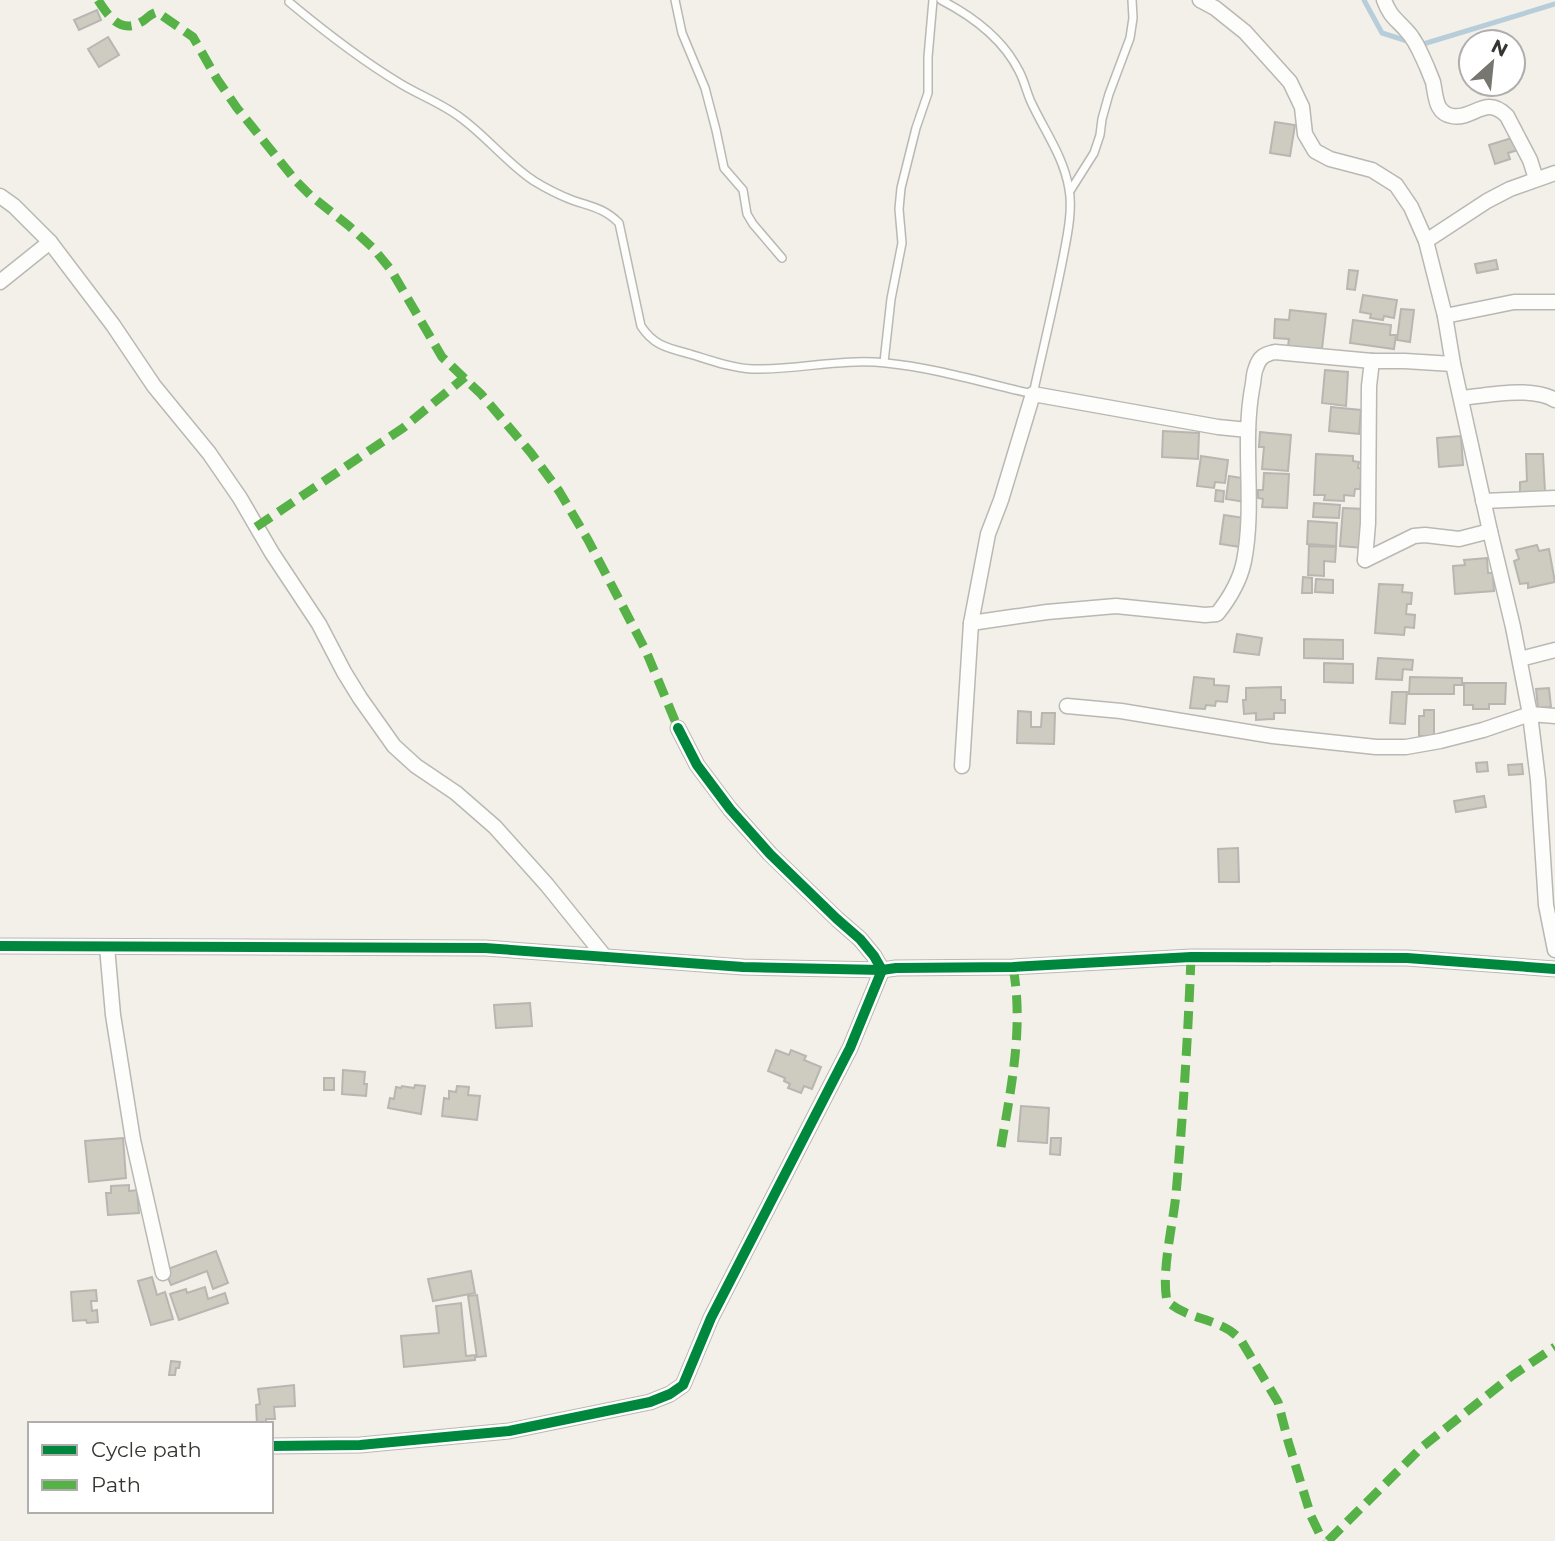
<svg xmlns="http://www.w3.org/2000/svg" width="1555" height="1541" font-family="Montserrat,sans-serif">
<rect width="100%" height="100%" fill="#f2f0e9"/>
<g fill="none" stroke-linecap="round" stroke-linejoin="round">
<polyline stroke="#b7ceda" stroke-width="5" points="1364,0 1382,33 1420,45 1555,4"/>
</g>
<g fill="#cecbc1" stroke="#b8b6b1" stroke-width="2">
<polygon points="97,10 101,20 79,30 74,20"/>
<polygon points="108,37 119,55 99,67 88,49"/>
<polygon points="1275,122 1295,125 1290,156 1270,153"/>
<polygon points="1515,137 1518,150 1508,153 1510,159 1495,164 1489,145"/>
<polygon points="1496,260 1498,269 1477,273 1475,264"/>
<polygon points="1349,270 1358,271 1355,290 1347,289"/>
<polygon points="1363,295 1397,300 1394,318 1384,316 1383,320 1370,318 1371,314 1360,312"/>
<polygon points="1401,309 1414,310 1410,342 1397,340"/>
<polygon points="1290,310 1326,314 1322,349 1288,346 1289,339 1274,338 1275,319 1289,320"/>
<polygon points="1353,320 1391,325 1390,335 1396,335 1394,349 1350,343"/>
<polygon points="1325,370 1348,372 1346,406 1322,403"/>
<polygon points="1331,407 1361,410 1359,434 1329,431"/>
<polygon points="1163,431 1199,433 1198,459 1162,457"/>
<polygon points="1260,432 1291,435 1288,471 1262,469 1264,447 1259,447"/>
<polygon points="1461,436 1463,465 1439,467 1437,438"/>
<polygon points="1316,454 1353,456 1353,461 1359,462 1358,468 1362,469 1360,489 1355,489 1354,496 1344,495 1344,501 1324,500 1325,495 1314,495"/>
<polygon points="1526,454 1543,454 1545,492 1520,492 1520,482 1527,481"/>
<polygon points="1201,456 1228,460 1225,483 1215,482 1214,488 1197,486"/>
<polygon points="1264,473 1289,474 1287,508 1262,507 1263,499 1258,498 1258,490 1263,490"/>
<polygon points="1229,476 1255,480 1252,503 1226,499"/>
<polygon points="1216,490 1224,491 1223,502 1215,501"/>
<polygon points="1314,503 1340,505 1339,518 1313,517"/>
<polygon points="1343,508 1365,509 1363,548 1340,546"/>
<polygon points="1224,515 1251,519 1247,548 1220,544"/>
<polygon points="1308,521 1337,523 1336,546 1307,544"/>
<polygon points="1537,545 1539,551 1549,549 1555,582 1528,588 1528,583 1520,584 1514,561 1519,559 1516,550"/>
<polygon points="1309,546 1336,547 1335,562 1324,561 1324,576 1308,575"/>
<polygon points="1487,558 1488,573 1493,573 1494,591 1455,594 1453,566 1465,565 1464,560"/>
<polygon points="1303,577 1312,578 1312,593 1302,593"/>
<polygon points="1316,579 1333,580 1333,593 1315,592"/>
<polygon points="1379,584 1403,585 1402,592 1412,593 1411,604 1407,604 1406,614 1415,615 1414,628 1405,627 1404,635 1375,633"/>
<polygon points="1237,634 1262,638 1259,655 1234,652"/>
<polygon points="1304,639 1343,640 1343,659 1304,658"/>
<polygon points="1378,658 1413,660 1412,670 1403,669 1402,680 1376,679"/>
<polygon points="1324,663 1353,664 1353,683 1324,682"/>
<polygon points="1194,677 1214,679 1214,685 1229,686 1227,702 1216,701 1215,706 1206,705 1205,709 1190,708"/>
<polygon points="1410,677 1462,678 1462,685 1454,685 1454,694 1409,694"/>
<polygon points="1464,683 1506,683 1505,704 1489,704 1489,709 1473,709 1473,705 1464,705"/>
<polygon points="1281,687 1281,700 1285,700 1285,713 1274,713 1274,719 1256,720 1256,713 1244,714 1243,700 1246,700 1246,688"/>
<polygon points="1549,688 1551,707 1538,708 1536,689"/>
<polygon points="1392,692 1407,692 1405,724 1390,723"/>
<polygon points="1424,710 1434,710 1434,736 1419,736 1419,716 1424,716"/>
<polygon points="1018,711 1031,712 1031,727 1041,727 1042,713 1055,713 1054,744 1017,743"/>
<polygon points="1487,762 1488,771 1477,772 1476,763"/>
<polygon points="1522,764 1523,774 1509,775 1508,765"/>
<polygon points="1484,796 1486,807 1456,812 1454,801"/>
<polygon points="1238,848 1239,882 1219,882 1218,849"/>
<polygon points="530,1003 532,1026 496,1028 494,1005"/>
<polygon points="776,1050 789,1055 791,1050 806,1056 804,1060 821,1067 812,1089 804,1086 801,1093 788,1088 790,1084 784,1081 785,1078 768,1071"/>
<polygon points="343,1070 365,1072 364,1084 367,1084 366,1096 342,1094"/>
<rect x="324" y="1078" width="10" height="12"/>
<polygon points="415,1085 425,1086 421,1114 388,1108 390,1098 394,1099 396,1087 401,1088 402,1086 414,1088"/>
<polygon points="457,1086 469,1087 468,1095 480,1096 477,1120 442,1116 444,1098 449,1099 449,1091 456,1092"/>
<polygon points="1021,1106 1049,1108 1047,1143 1018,1141"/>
<polygon points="123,1138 126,1178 89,1182 85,1141"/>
<polygon points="1051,1138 1061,1138 1060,1155 1050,1154"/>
<polygon points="129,1185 129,1191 137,1190 139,1213 108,1215 106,1193 111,1193 111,1186"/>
<polygon points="216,1251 228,1283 213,1289 207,1271 171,1285 165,1270"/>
<polygon points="471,1271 475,1293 433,1301 428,1279"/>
<polygon points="152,1277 157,1295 165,1292 173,1319 151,1325 138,1281"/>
<polygon points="205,1287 208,1299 225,1293 228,1303 179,1320 170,1294 186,1289 187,1293"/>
<polygon points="96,1290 97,1301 91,1301 92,1311 97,1310 98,1322 87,1323 86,1320 73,1321 71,1292"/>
<polygon points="477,1295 486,1356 477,1357 468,1296"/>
<polygon points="461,1303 466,1356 475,1355 475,1360 404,1367 401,1336 439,1333 436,1306"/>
<polygon points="171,1361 180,1362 179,1368 176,1368 175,1375 169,1375"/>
<polygon points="294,1385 295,1406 274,1407 275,1419 266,1419 266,1424 257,1424 256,1405 260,1404 258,1389"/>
</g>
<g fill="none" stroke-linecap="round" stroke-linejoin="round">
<defs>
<g id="service">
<polyline points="675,0 682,33 705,88 716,130 724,168 743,190 747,214 753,224 782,258"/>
<path d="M289,2C325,32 361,60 401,84C421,96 443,104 461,118C487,137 507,163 534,181C547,189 559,195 572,200C592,207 604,208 619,223L641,326C654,346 668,348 690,354C710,360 731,368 752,369C797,370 842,358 886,363C936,368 984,383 1033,394C1043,349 1054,304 1063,258C1067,237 1073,210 1069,189C1064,158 1046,133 1033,106C1027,95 1025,82 1019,71C1003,39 972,16 941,0"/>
<polyline points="1070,191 1094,153 1100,135 1102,119 1109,94 1130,38 1133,18 1132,0"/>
<polyline points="884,362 891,299 902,243 899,209 901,188 916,128 928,93 928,57 933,0"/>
</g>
<g id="minor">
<polyline points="1200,0 1215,8 1245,32 1290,82 1302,107 1305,134 1315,151 1330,159 1372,170 1396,185 1411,207 1426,241 1445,316 1453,364 1490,531 1513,627 1530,714 1538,780 1546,905 1555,950"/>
<path d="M1384,0C1390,16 1395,18 1406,30C1416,40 1421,54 1427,67C1429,72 1431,77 1433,82C1436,96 1435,113 1452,116C1474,120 1485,94 1507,116L1530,160L1536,179"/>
<polyline points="0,196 14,206 50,242 113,325 154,386 209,453 240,498 272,553 319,624 344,672 360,698 394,746 416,766 456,793 495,827 547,885 605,957"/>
<polyline points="1426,241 1487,201 1510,189 1555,173"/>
<polyline points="0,282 50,242"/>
<polyline points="1445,316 1514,302 1555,302"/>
<path d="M1462,398C1488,395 1533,386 1555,400"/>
<polyline points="1483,501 1555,498"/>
<polyline points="1365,560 1368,523 1369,386 1372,361"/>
<polyline points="1365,560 1414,536 1425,535 1459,539 1490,531"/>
<path d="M971,623L1047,612L1116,606L1205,615L1217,614C1229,599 1240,581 1244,561C1255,504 1242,446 1252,389C1254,382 1253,374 1256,368C1259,357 1265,354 1275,352L1372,361H1405L1453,364"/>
<polyline points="1520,659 1555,650"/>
<polyline points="1067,706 1121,711 1273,736 1376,747 1406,747 1440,741 1483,730 1530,714 1555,716"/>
<polyline points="962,766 971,623 988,534 1001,500 1033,394 1218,427 1248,430"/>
<polyline points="0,946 485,948 743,967 882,970 896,968 1013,967 1191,957 1407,958 1555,969"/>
<polyline points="107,947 113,1015 133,1140 163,1273"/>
<polyline points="271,1446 360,1445 509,1431 650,1402 670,1394 683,1385 711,1318 850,1048 882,970 874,956 860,939 837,919 770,854 730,809 697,765 678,728"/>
</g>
</defs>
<use href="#service" stroke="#bab8b3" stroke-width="10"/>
<use href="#minor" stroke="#bab8b3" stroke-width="17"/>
<use href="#service" stroke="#fdfdfc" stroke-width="7"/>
<use href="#minor" stroke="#fdfdfc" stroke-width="14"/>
<g stroke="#56b246" stroke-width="9" stroke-dasharray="18 9" stroke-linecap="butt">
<path d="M98,0C109,17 121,35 143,21C149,17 150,14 157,12L193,37L217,79L237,108L296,181L310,195L349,226L373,248L391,270L442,357L481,394L531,453L559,491L588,540L646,651L678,728"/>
<polyline points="256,527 403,428 465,377"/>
<path d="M1191,957C1188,1036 1183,1115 1176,1194C1173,1225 1161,1272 1167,1301C1188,1321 1225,1318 1242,1342L1278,1402L1288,1441L1311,1516L1323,1541"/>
<path d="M1001,1147C1011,1088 1024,1027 1013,967"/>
<polyline points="1328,1541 1422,1447 1513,1375 1555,1347"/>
</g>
<defs>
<g id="cycleway">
<polyline points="0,946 485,948 743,967 882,970 896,968 1013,967 1191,957 1407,958 1555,969"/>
<polyline points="271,1446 360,1445 509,1431 650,1402 670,1394 683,1385 711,1318 850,1048 882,970 874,956 860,939 837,919 770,854 730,809 697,765 678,728"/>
</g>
</defs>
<use href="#cycleway" stroke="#fff" stroke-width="15"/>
<use href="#cycleway" stroke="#00873e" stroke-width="10"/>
</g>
<rect x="28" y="1422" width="245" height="91" fill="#ffffff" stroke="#afaeac" stroke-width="2"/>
<rect x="42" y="1445" width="35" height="10" fill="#00873e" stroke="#afaeac" stroke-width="2"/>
<text x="91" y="1457" font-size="21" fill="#373530">Cycle path</text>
<rect x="42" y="1480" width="35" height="10" fill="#56b246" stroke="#afaeac" stroke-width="2"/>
<text x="91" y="1492" font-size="21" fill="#373530">Path</text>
<g transform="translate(1492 63) rotate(27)"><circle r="33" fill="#ffffff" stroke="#afaeac" stroke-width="2"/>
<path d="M0-5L12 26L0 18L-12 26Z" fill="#787671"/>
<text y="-10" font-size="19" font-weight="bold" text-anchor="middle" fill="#373530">N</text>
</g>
</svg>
